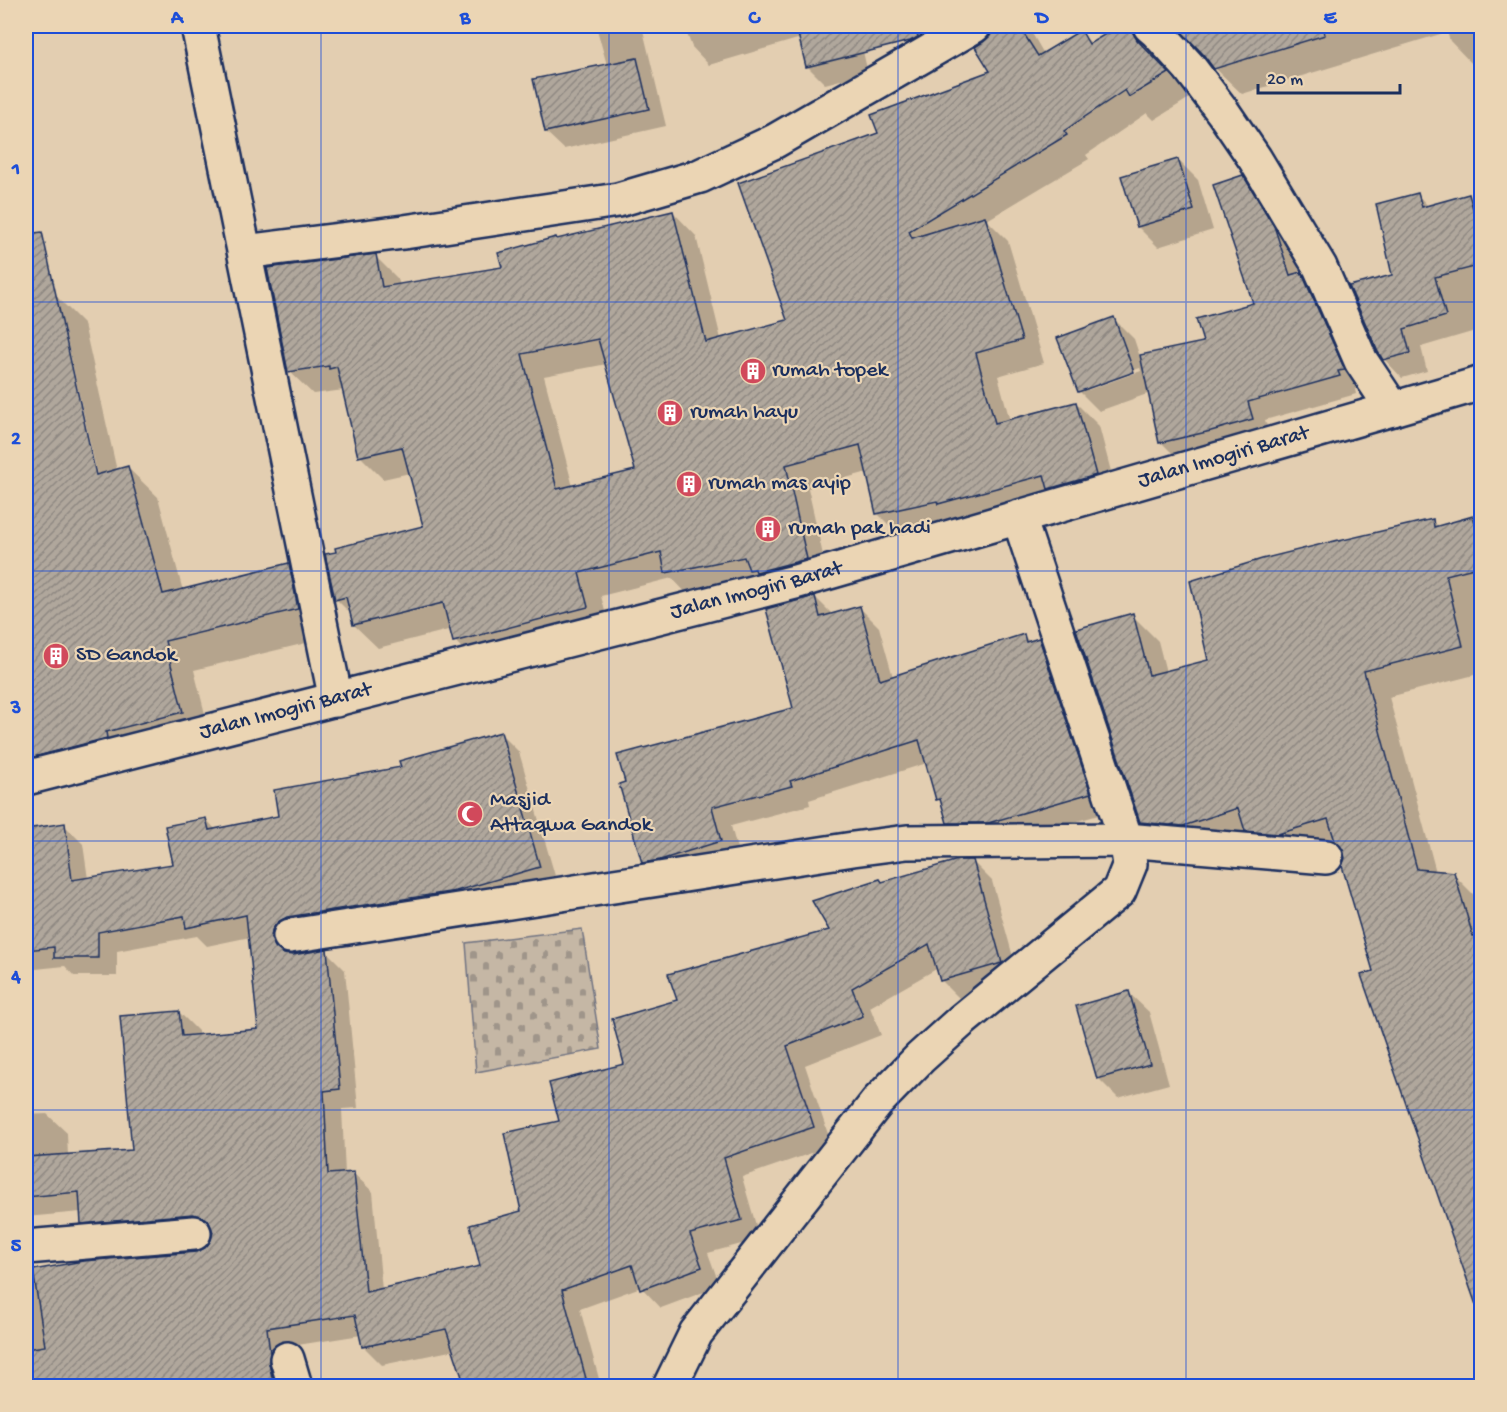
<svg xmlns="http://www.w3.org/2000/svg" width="1507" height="1412" font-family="'Gochi Hand',sans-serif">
<defs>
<pattern id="cemetery-stones" width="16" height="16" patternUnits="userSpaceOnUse" patternTransform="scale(1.5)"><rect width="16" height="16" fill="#c5b7a5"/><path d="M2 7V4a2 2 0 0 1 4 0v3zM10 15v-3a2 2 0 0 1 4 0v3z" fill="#9f958a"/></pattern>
<pattern id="building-hatch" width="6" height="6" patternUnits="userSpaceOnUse" patternTransform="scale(1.5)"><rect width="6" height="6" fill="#b0a79c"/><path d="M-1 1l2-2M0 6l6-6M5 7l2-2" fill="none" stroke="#8e8882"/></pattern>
</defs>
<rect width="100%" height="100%" fill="#e3ceb1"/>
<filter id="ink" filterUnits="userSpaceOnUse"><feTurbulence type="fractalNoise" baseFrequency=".0167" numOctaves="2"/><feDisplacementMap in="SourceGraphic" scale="12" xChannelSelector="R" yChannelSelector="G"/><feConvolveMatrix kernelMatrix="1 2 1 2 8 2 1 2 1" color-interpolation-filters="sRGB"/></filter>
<g filter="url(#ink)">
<polygon fill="url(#cemetery-stones)" stroke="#707382" stroke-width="1.5" points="582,929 601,1049 476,1072 466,943"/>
<g fill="#0003" fill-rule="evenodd">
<polygon points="596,26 642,26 666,126 564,149 546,132 535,80 607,65"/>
<polygon points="684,26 857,26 868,73 825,84 808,67 801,38 709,65 692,47"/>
<path d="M994,26H1023L1033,35L1044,54L1080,32L1092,44L1122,26H1142L1154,47L1155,57L1161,65L1191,97L1154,120L1147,113L1086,155L1089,159L987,220L1008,241L1044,363L998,376L1010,421L1076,403L1099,426L1118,498L901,537L878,514L868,472L808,488L829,582L689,596L672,578L601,596L610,630L478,665L455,641L452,629L378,648L354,625L352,615L336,599L424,527L410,473L383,479L360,456L344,390L313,394L289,371L375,256L398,279L400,286L504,268L557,241L673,212L696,236L721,339L789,321L880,134L992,72L991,37ZM607,364L637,471L573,487L544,376Z"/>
<polygon points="1168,26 1482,26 1482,66 1476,68 1450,41 1447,32 1242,94 1215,68 1189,37 1182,34 1176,34"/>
<polygon points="1178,160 1198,180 1213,230 1158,247 1138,227 1123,177"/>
<path d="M1242,177L1260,194L1291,245L1300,273L1318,291L1361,387L1355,389L1356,394L1265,420L1270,436L1178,459L1161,442L1150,393L1099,411L1079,391L1114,319L1134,339L1140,357L1204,343L1255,304ZM1140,368L1141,371L1088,390V386Z"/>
<polygon points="1418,195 1429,207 1469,196 1482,209 1482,329 1421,347 1427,371 1402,378 1384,359 1394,276"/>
<path d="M55,295L84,324L117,471L128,468L158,497L183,591L288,565L318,595L327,638L194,670L212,742L134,762L136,768L51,789L43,793L26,798V301ZM61,327H64L99,482H96Z"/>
<polygon points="1473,518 1482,527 1482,673 1389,697 1436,872 1453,874 1479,900 1482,907 1482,1311 1478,1307 1363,976 1375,972 1343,847 1305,859 1167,847 1141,822 1132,615 1158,641 1166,672 1209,661 1432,521 1439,527"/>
<polygon points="815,597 833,615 860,608 879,627 893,677 1024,636 1030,642 1039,640 1058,660 1109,812 1008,841 968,842 948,822 943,804 938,799 927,763 809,800 810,805 731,826 740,860 663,881 644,862 794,709"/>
<polygon points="500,733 519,752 558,886 291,949 290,956 326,951 345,970 358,1108 342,1109 345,1174 353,1173 373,1192 382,1290 482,1267 523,1212 561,1122 626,1065 679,1001 831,931 882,883 973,862 992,881 1020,982 960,999 941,980 938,968 870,1007 881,1035 805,1065 832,1146 742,1177 760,1239 708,1253 720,1286 661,1308 641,1287 580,1309 601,1386 467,1386 455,1350 382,1365 363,1346 361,1335 285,1347 288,1386 26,1386 26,1259 27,1273 83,1263 196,1253 206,1249 213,1241 214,1233 101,1242 82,1223 81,1212 26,1217 26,1115 47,1114 67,1133 68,1156 134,1152 179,1012 198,1031 198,1036 260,1030 250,937 207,946 197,936 117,951 117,976 74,976 65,966 26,970 26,830 64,825 83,844 88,879 175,865 206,819 216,830 280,817 403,768"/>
<polygon points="1129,993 1149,1012 1169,1084 1118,1098 1098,1078"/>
</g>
<g fill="url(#building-hatch)" stroke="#1b2f5e" stroke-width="1.5" fill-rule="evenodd">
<polygon points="796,26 917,26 918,37 910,41 806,67"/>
<path d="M993,26H1019L1038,56L1081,30L1089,44L1119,26H1132L1133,33L1137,40L1169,73L1129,97L1125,90L1064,131L1067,135L909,231L912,238L985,216L1022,340L976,353L995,423L1076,402L1096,475L1048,489L1044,475L938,504L937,501L876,514L860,445L786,465L807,559L756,572L755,569L749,570L744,557L665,573L661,552L579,573L588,607L453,642L443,603L353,625L346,597L335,600L325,554L336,552L335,548L423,526L402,447L358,457L337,367L329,369V366L288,372L267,268L376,254L382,287L502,267L498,253L556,237L557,239L673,211L706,342L787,320L738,183L878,133L871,115L990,71L975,47L983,42L990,36ZM598,339L635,470L557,489L522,354Z"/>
<polygon points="1176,26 1323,26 1325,35 1214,69 1203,54"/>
<polygon points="637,58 649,109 545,132 533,79"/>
<polygon points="1178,159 1194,210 1137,227 1121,176"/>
<polygon points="1243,175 1274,226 1290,275 1301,272 1303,276 1345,370 1338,371 1340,376 1248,402 1253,419 1211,431 1159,443 1140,355 1203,342 1196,319 1253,303 1213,185"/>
<polygon points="1418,193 1422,207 1469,194 1482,243 1482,265 1435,277 1446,316 1404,329 1410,353 1383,360 1378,352 1349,286 1392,275 1376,204"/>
<polygon points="42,232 96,475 128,466 163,594 289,563 298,609 165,641 183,712 106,732 107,738 26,759 26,234"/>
<polygon points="1114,317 1134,372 1078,392 1057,338"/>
<polygon points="1473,516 1482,547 1482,566 1446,575 1463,646 1364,671 1417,869 1454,872 1473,936 1482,933 1482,1304 1476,1305 1361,975 1373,971 1342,866 1345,858 1343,850 1335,841 1328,819 1278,834 1245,831 1238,808 1183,826 1174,825 1174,824 1170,825 1140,822 1076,629 1133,613 1149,675 1208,660 1190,581 1262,559 1338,540 1339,541 1433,519 1434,527"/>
<polygon points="815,596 820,617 860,606 880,680 1024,634 1026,642 1039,638 1091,793 988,823 947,823 940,799 936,800 919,740 790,781 792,786 712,807 721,841 660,860 642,863 619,784 625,782 617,755 793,708 766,609"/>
<polygon points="501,732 540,867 456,891 287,917 278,922 272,930 271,938 275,947 284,954 293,955 327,949 340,1089 324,1091 328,1174 354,1172 366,1292 480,1266 470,1225 521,1211 504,1133 559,1121 549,1083 624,1064 612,1019 677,1000 668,974 829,930 812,901 880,879 882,882 958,860 973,860 1002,963 940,981 929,944 852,988 863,1016 787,1046 814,1127 724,1158 742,1220 690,1234 702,1267 640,1290 632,1265 562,1290 588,1386 465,1386 446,1329 362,1347 355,1315 267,1328 270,1353 269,1364 274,1386 26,1386 26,1349 45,1346 33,1270 83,1261 196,1252 205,1248 211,1240 213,1232 209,1222 201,1216 193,1214 81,1224 79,1192 26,1197 26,1157 132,1150 120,1016 179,1011 182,1036 258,1029 246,915 186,928 184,916 98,932 98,958 54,958 54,947 26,950 26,829 65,823 72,880 173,864 165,826 206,818 209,830 278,816 274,790 401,767 399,761"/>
<polygon points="1129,991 1150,1064 1097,1079 1076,1006"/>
</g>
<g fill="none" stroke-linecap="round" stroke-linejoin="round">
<defs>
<g id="minor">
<polyline points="198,26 336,700"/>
<polyline points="1150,26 1157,32 1189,67 1223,112 1255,159 1320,267 1361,361 1393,409"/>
<polyline points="245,252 404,232 618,200 700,176 775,141 974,26"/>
<polyline points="290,936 853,849 907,842 1126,840 1326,857"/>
<polyline points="26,1247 194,1233"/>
<polyline points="287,1359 295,1386"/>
<polyline points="670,1386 696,1333 878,1101 920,1058 961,1021 1119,891 1130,864 1126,840 1019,518"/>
</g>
<g id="secondary">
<path id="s1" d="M26,778L795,582L1482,383"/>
</g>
</defs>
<use href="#minor" stroke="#1b2f5e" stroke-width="38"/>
<use href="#secondary" stroke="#1b2f5e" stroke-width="38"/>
<use href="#minor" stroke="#ebd5b4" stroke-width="33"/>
<use href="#secondary" stroke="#ebd5b4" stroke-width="33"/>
</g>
</g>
<path fill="none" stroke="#1d4ed8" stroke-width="1.5" stroke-opacity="0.55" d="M321,26V1386M609,26V1386M898,26V1386M1186,26V1386M26,302H1482M26,571H1482M26,841H1482M26,1110H1482"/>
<defs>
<symbol id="building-disc" viewBox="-11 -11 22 22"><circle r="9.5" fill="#d1495b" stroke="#ebd5b4"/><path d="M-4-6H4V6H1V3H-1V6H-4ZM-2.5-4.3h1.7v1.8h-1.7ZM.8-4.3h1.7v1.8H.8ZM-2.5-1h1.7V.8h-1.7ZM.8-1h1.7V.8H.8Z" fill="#fff"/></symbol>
<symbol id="mosque-disc" viewBox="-11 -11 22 22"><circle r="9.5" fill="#d1495b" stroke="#ebd5b4"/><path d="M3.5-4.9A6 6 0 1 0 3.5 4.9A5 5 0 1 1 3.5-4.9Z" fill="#fff"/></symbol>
</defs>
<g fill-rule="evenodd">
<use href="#building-disc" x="738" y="356" width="30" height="30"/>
<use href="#building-disc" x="655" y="398" width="30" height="30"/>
<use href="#building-disc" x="674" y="469" width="30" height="30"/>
<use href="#building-disc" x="753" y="514" width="30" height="30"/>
<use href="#building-disc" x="41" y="641" width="30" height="30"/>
<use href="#mosque-disc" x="455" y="799" width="30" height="30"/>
</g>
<g text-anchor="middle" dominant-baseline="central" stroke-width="4.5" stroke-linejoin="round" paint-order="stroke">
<g font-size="22" fill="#1b2f5e" stroke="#ebd5b4" text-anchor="start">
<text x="772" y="371">rumah topek</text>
<text x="690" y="413">rumah hayu</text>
<text x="708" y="484">rumah mas ayip</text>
<text x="788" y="529">rumah pak hadi</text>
<text x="76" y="656">SD Gandok</text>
<text x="490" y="801">Masjid<tspan x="490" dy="25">Attaqwa Gandok</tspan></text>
</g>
<g font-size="22" fill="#1b2f5e" stroke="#ebd5b4">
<text stroke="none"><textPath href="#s1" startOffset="1240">Jalan Imogiri Barat</textPath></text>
<text stroke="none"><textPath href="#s1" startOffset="754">Jalan Imogiri Barat</textPath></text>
<text stroke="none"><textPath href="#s1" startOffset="268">Jalan Imogiri Barat</textPath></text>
</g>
</g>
<rect width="1507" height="1412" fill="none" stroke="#ebd5b4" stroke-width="66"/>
<path d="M1258 84v9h142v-9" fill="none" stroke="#1b2f5e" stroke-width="3"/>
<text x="1267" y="84" font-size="18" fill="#1b2f5e" stroke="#ebd5b4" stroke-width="4.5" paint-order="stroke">20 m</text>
<rect x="33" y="33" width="1441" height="1346" fill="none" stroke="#1d4ed8" stroke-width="2"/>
<g font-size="20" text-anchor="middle" font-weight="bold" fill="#1d4ed8">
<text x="177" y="23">A</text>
<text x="465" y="23">B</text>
<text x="754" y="23">C</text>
<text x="1042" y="23">D</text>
<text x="1330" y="23">E</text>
<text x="16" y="174">1</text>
<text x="16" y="444">2</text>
<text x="16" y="713">3</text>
<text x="16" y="982">4</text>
<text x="16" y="1251">5</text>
</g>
</svg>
